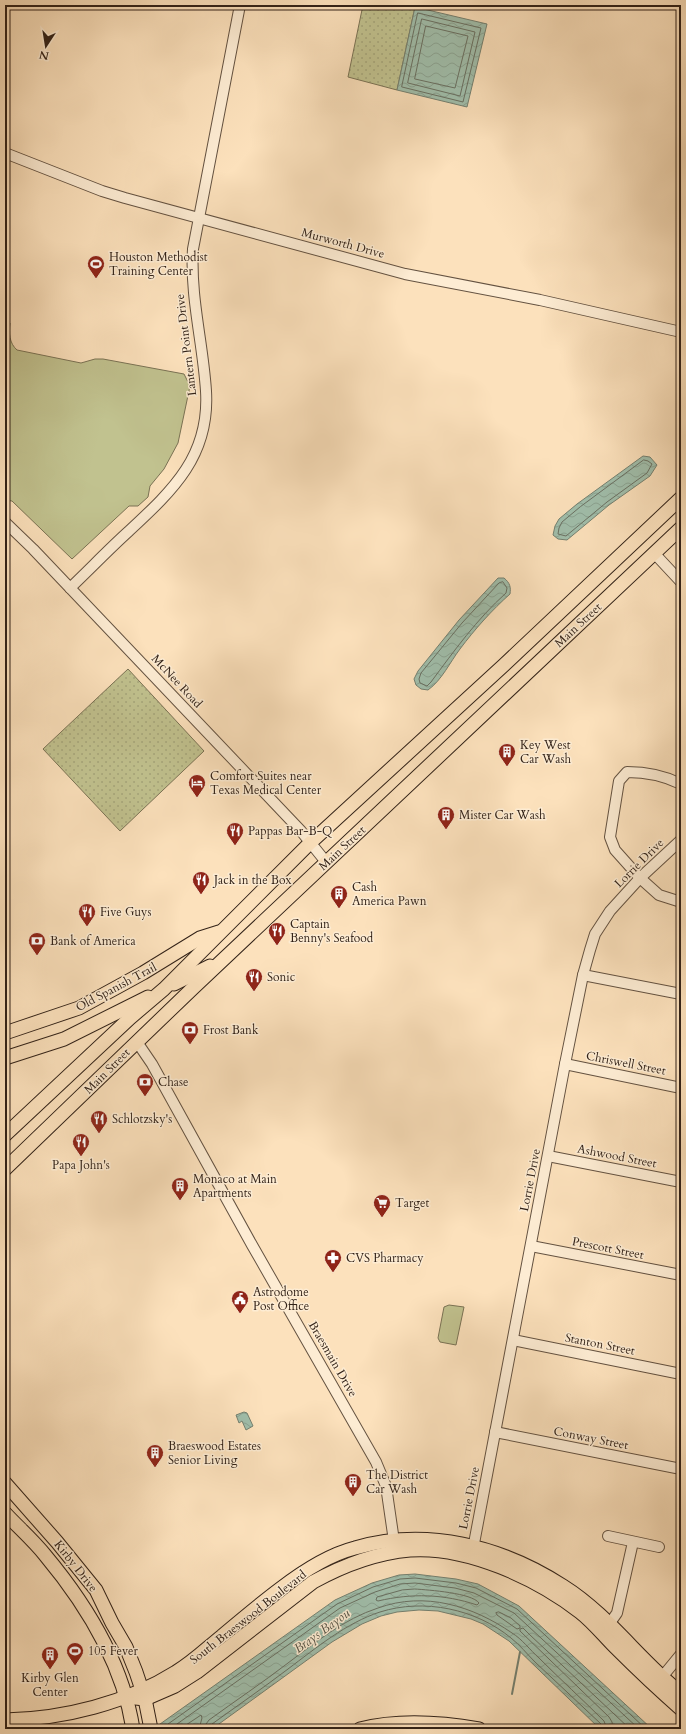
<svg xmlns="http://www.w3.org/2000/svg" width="686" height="1734" font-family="Cardo,serif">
<defs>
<pattern id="grass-dots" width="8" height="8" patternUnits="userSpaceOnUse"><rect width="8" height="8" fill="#c1c28f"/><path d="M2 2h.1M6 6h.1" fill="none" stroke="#a6a67b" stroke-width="1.8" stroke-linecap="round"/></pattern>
<pattern id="water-waves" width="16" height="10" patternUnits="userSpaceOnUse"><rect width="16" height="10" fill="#a0beab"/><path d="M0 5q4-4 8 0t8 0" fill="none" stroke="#8aa392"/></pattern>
</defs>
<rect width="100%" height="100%" fill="#fce1bc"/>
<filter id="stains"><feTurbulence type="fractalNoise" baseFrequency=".005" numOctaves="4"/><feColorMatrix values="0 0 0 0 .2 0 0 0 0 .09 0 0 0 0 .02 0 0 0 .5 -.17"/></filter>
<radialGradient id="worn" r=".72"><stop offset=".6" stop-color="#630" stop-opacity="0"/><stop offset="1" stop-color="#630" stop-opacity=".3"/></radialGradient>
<g fill="url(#grass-dots)" stroke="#7a7254">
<polygon points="363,5 404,5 415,7 397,90 348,77"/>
<polygon points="128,669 204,751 120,831 43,749"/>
</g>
<g fill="#c1c28f" stroke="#7a7254">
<path d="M5,322L10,323C9,333 9,343 17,350L81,363L95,359H103L184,374L190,386L178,443L164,469L150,486L148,497L138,506H129L72,559L12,501L5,500Z"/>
<polygon points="449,1305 464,1307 456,1345 440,1342 438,1338 444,1307"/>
</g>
<g fill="url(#water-waves)" stroke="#748070">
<polygon points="415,7 487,24 467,107 397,90"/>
<polygon points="643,456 650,457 657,465 650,476 609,505 567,540 558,539 553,535 555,526 559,519 577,504"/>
<path d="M498,578H504C510,583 511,587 510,594C492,610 475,629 460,649C450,662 442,680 428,690L421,689L416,685L414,679L418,671L459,620Z"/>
<polygon points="244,1412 247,1413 253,1426 246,1430 242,1421 239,1423 236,1415"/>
<polygon points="415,1574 456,1579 478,1584 519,1606 652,1729 600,1729 509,1641 483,1624 471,1619 438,1611 419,1610 397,1612 381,1616 362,1624 332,1642 212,1729 153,1729 335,1600 372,1583 399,1575"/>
</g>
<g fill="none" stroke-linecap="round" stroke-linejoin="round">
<g stroke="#697062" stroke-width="1">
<polygon points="418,13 481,28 463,102 402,87"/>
<polygon points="422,19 475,32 460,96 408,83"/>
<polygon points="426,26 468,36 455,88 415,79"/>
<polygon points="644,460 648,461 652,464 647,473 607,502 566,536 558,534 559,528 562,522 580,507"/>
<path d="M503,582L507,588L506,593C477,619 454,651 431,682L427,686L420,683L419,679L421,673L462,623L499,583Z"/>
<path d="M415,1589C429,1590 472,1593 479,1603L477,1605C444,1594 412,1593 378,1601L376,1600L377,1597L402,1590Z"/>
<polygon points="499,1612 511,1618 520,1626 520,1628 517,1629 497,1615 496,1613"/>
<polyline points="161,1729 337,1604 373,1587 400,1579 415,1578 456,1583 476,1588 517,1609 646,1729"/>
<polyline points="170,1729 340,1608 375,1592 400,1584 415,1583 455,1588 474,1593 514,1613 639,1729"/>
<polyline points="180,1729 201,1715 202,1718 199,1729"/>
<path d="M205,1729L206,1724L209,1720C235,1701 262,1683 288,1663C316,1642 344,1619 378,1608C425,1591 473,1606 512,1633C522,1639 530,1650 539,1658C560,1679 583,1700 604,1721L607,1729"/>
<path d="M210,1729L212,1724C237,1706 263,1688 288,1669C316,1648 346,1623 380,1612C424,1598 476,1609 511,1638C520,1645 527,1654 535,1662C557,1683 579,1703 601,1724L602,1729"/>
<polyline points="613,1729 612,1722 609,1717 520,1631 520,1629 523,1628 530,1635 630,1729"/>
</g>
<polyline stroke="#748070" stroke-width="2" points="512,1694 520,1652"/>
<defs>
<g id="minor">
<polyline points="5,153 102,191 125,198 405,274 540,300 681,332"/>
<polyline points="5,522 33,549 301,831 326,862"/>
<polyline points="654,553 681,582"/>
<path d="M70,588C90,569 109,549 129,531C173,490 210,456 206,391C203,343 190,297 193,249L240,5"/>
<path d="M681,784C665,776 645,772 627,772L619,781L610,837L615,850L640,878L659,895L681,902"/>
<polyline points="583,975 681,994"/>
<polyline points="137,1042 152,1064 252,1245 376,1462 386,1486 395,1548"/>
<polyline points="565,1064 681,1088"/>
<polyline points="548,1156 681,1182"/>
<polyline points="531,1246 681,1275"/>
<polyline points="513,1340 681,1374"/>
<polyline points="495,1432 681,1469"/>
<polyline points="608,1536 659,1547"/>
<polyline points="472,1554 565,1064 583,975 590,950 595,934 610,911 640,878 681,840"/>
<polyline points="610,1623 617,1613 633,1542"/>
<polyline points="658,1682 681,1654"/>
</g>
<g id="major">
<polyline points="174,984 210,966"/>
<polyline points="5,1033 79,1008 143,973 200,938 219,932"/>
<polyline points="5,1058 64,1039 148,997"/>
<polyline points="5,1135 130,1018 164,989 310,843 504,665 681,498"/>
<polyline points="5,1169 193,988 681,528"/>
<polyline points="5,1483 57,1542 96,1590 112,1623 126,1647 136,1672 145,1699 151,1729"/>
<path d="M5,1513C18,1527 33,1540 45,1555C86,1604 123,1665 133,1729"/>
<path d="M126,1697L145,1699L175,1686L197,1672L313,1582C342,1566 376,1553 410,1550C467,1546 536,1578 580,1612C593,1622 603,1635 615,1647C636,1668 658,1689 681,1709"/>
<path d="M5,1720C63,1719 127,1703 176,1672C193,1662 207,1648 222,1636C241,1620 260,1604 280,1589C302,1572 328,1555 355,1548C426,1527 501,1546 563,1586C609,1615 639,1660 681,1693"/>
<path d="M360,1729C399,1719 440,1722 479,1729"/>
</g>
</defs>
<use href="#minor" stroke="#645241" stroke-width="12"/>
<use href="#major" stroke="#322218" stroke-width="15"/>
<use href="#minor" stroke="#fdecd3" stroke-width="10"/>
<use href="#major" stroke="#fce1bc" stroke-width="13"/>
</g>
<defs>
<symbol id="stadium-pin" viewBox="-11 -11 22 30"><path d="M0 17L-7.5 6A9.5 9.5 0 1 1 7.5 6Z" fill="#8f2418" stroke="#fdecd3"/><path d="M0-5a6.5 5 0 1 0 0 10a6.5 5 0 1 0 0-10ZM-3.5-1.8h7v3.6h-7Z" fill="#fff"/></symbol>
<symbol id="building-pin" viewBox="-11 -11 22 30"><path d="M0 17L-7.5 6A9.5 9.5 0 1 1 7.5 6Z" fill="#8f2418" stroke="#fdecd3"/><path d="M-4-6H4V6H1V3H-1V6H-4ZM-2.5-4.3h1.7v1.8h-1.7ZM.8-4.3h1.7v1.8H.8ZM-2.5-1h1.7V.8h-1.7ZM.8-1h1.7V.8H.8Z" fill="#fff"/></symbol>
<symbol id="hotel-pin" viewBox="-11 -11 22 30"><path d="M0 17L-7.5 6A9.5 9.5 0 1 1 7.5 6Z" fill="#8f2418" stroke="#fdecd3"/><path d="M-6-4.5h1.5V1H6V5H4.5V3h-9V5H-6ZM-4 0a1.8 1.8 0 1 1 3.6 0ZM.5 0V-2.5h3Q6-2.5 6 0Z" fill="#fff"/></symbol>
<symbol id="restaurant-pin" viewBox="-11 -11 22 30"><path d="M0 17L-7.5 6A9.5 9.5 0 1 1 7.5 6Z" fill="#8f2418" stroke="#fdecd3"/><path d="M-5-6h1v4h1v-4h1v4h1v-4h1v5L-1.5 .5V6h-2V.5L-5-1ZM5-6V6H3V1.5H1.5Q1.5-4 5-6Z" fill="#fff"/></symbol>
<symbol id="bank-pin" viewBox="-11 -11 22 30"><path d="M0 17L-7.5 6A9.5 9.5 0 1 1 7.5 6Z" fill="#8f2418" stroke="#fdecd3"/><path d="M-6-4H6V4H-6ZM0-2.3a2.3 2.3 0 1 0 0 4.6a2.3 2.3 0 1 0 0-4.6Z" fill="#fff"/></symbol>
<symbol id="supermarket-pin" viewBox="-11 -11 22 30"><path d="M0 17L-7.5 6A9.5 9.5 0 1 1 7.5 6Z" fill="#8f2418" stroke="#fdecd3"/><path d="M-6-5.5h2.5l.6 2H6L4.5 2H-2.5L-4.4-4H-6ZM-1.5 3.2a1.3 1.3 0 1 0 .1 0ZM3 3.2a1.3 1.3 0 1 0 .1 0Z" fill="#fff"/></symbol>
<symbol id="pharmacy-pin" viewBox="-11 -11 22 30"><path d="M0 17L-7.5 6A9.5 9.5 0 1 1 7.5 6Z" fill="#8f2418" stroke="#fdecd3"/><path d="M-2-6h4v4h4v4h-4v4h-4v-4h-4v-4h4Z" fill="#fff"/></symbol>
<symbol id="civic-pin" viewBox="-11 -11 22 30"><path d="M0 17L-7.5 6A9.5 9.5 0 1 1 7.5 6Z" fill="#8f2418" stroke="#fdecd3"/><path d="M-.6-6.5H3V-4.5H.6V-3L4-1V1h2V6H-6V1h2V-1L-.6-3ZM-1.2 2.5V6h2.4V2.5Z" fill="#fff"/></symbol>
</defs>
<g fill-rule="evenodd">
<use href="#stadium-pin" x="86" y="254" width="20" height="27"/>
<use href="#building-pin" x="497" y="742" width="20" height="27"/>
<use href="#hotel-pin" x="187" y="773" width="20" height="27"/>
<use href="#building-pin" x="436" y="805" width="20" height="27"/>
<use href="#restaurant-pin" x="225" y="821" width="20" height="27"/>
<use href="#restaurant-pin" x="191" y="870" width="20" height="27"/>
<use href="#building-pin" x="329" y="884" width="20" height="27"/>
<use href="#restaurant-pin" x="77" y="902" width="20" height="27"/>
<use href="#restaurant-pin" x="267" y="921" width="20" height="27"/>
<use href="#bank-pin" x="27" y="931" width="20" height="27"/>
<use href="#restaurant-pin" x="244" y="967" width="20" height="27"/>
<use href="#bank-pin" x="180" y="1020" width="20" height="27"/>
<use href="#bank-pin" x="135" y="1072" width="20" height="27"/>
<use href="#restaurant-pin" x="89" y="1109" width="20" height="27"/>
<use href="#restaurant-pin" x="71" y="1132" width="20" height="27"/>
<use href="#building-pin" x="170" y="1176" width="20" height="27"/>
<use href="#supermarket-pin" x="372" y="1193" width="20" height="27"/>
<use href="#pharmacy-pin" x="323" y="1248" width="20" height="27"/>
<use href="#civic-pin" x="230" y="1289" width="20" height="27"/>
<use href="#building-pin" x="145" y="1443" width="20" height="27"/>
<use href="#building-pin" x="343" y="1472" width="20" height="27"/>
<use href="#stadium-pin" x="65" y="1641" width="20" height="27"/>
<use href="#building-pin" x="40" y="1645" width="20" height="27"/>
</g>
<g text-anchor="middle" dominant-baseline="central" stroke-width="3" stroke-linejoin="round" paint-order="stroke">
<g font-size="12" fill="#322218" stroke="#fdecd3">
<text transform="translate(343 243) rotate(15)">Murworth Drive</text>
<text transform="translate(186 345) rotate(-97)">Lantern Point Drive</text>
<text transform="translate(578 625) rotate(-43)">Main Street</text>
<text transform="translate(177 681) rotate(47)">McNee Road</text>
<text transform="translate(342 848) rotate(-43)">Main Street</text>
<text transform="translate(639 863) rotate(-45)">Lorrie Drive</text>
<text transform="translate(116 987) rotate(-28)">Old Spanish Trail</text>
<text transform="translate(626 1063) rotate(11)">Chriswell Street</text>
<text transform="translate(107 1071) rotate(-45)">Main Street</text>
<text transform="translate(617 1156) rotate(11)">Ashwood Street</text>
<text transform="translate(530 1180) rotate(-79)">Lorrie Drive</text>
<text transform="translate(608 1248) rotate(11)">Prescott Street</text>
<text transform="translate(600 1344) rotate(11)">Stanton Street</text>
<text transform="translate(333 1359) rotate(60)">Braesmain Drive</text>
<text transform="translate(591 1438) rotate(11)">Conway Street</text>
<text transform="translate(469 1498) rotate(-79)">Lorrie Drive</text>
<text transform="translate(76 1566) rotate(52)">Kirby Drive</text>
<text transform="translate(248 1617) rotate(-38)">South Braeswood Boulevard</text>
</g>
<g font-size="12" fill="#322218" stroke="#fdecd3" text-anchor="start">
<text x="109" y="257">Houston Methodist<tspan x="109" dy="14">Training Center</tspan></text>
<text x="520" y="745">Key West<tspan x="520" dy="14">Car Wash</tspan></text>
<text x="210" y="776">Comfort Suites near<tspan x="210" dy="14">Texas Medical Center</tspan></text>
<text x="459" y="815">Mister Car Wash</text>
<text x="248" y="831">Pappas Bar-B-Q</text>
<text x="214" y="880">Jack in the Box</text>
<text x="352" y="887">Cash<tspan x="352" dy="14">America Pawn</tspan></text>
<text x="100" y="912">Five Guys</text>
<text x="290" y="924">Captain<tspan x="290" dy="14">Benny's Seafood</tspan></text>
<text x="50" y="941">Bank of America</text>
<text x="267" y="977">Sonic</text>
<text x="203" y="1030">Frost Bank</text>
<text x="158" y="1082">Chase</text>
<text x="112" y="1119">Schlotzsky's</text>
<text x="81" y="1165" text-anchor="middle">Papa John's</text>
<text x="193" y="1179">Monaco at Main<tspan x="193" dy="14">Apartments</tspan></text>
<text x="395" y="1203">Target</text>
<text x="346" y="1258">CVS Pharmacy</text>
<text x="253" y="1292">Astrodome<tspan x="253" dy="14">Post Office</tspan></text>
<text x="168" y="1446">Braeswood Estates<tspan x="168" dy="14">Senior Living</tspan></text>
<text x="366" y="1475">The District<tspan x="366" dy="14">Car Wash</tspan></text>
<text x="88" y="1651">105 Fever</text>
<text x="50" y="1678" text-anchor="middle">Kirby Glen<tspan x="50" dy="14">Center</tspan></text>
</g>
<g font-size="13" font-style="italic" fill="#535144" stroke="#fdecd3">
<text transform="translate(322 1631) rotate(-36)">Brays Bayou</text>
</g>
</g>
<rect width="686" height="1734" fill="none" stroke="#fce1bc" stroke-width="20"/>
<rect x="6" y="6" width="674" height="1722" fill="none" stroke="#322218" stroke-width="2"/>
<rect x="10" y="10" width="666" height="1714" fill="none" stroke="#322218"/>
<g transform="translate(46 46) rotate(192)" stroke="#fdecd3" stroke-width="3" paint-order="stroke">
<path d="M0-3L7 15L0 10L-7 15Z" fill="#322218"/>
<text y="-6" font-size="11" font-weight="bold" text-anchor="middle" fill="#322218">N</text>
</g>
<rect width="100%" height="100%" filter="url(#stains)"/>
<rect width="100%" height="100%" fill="url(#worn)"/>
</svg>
